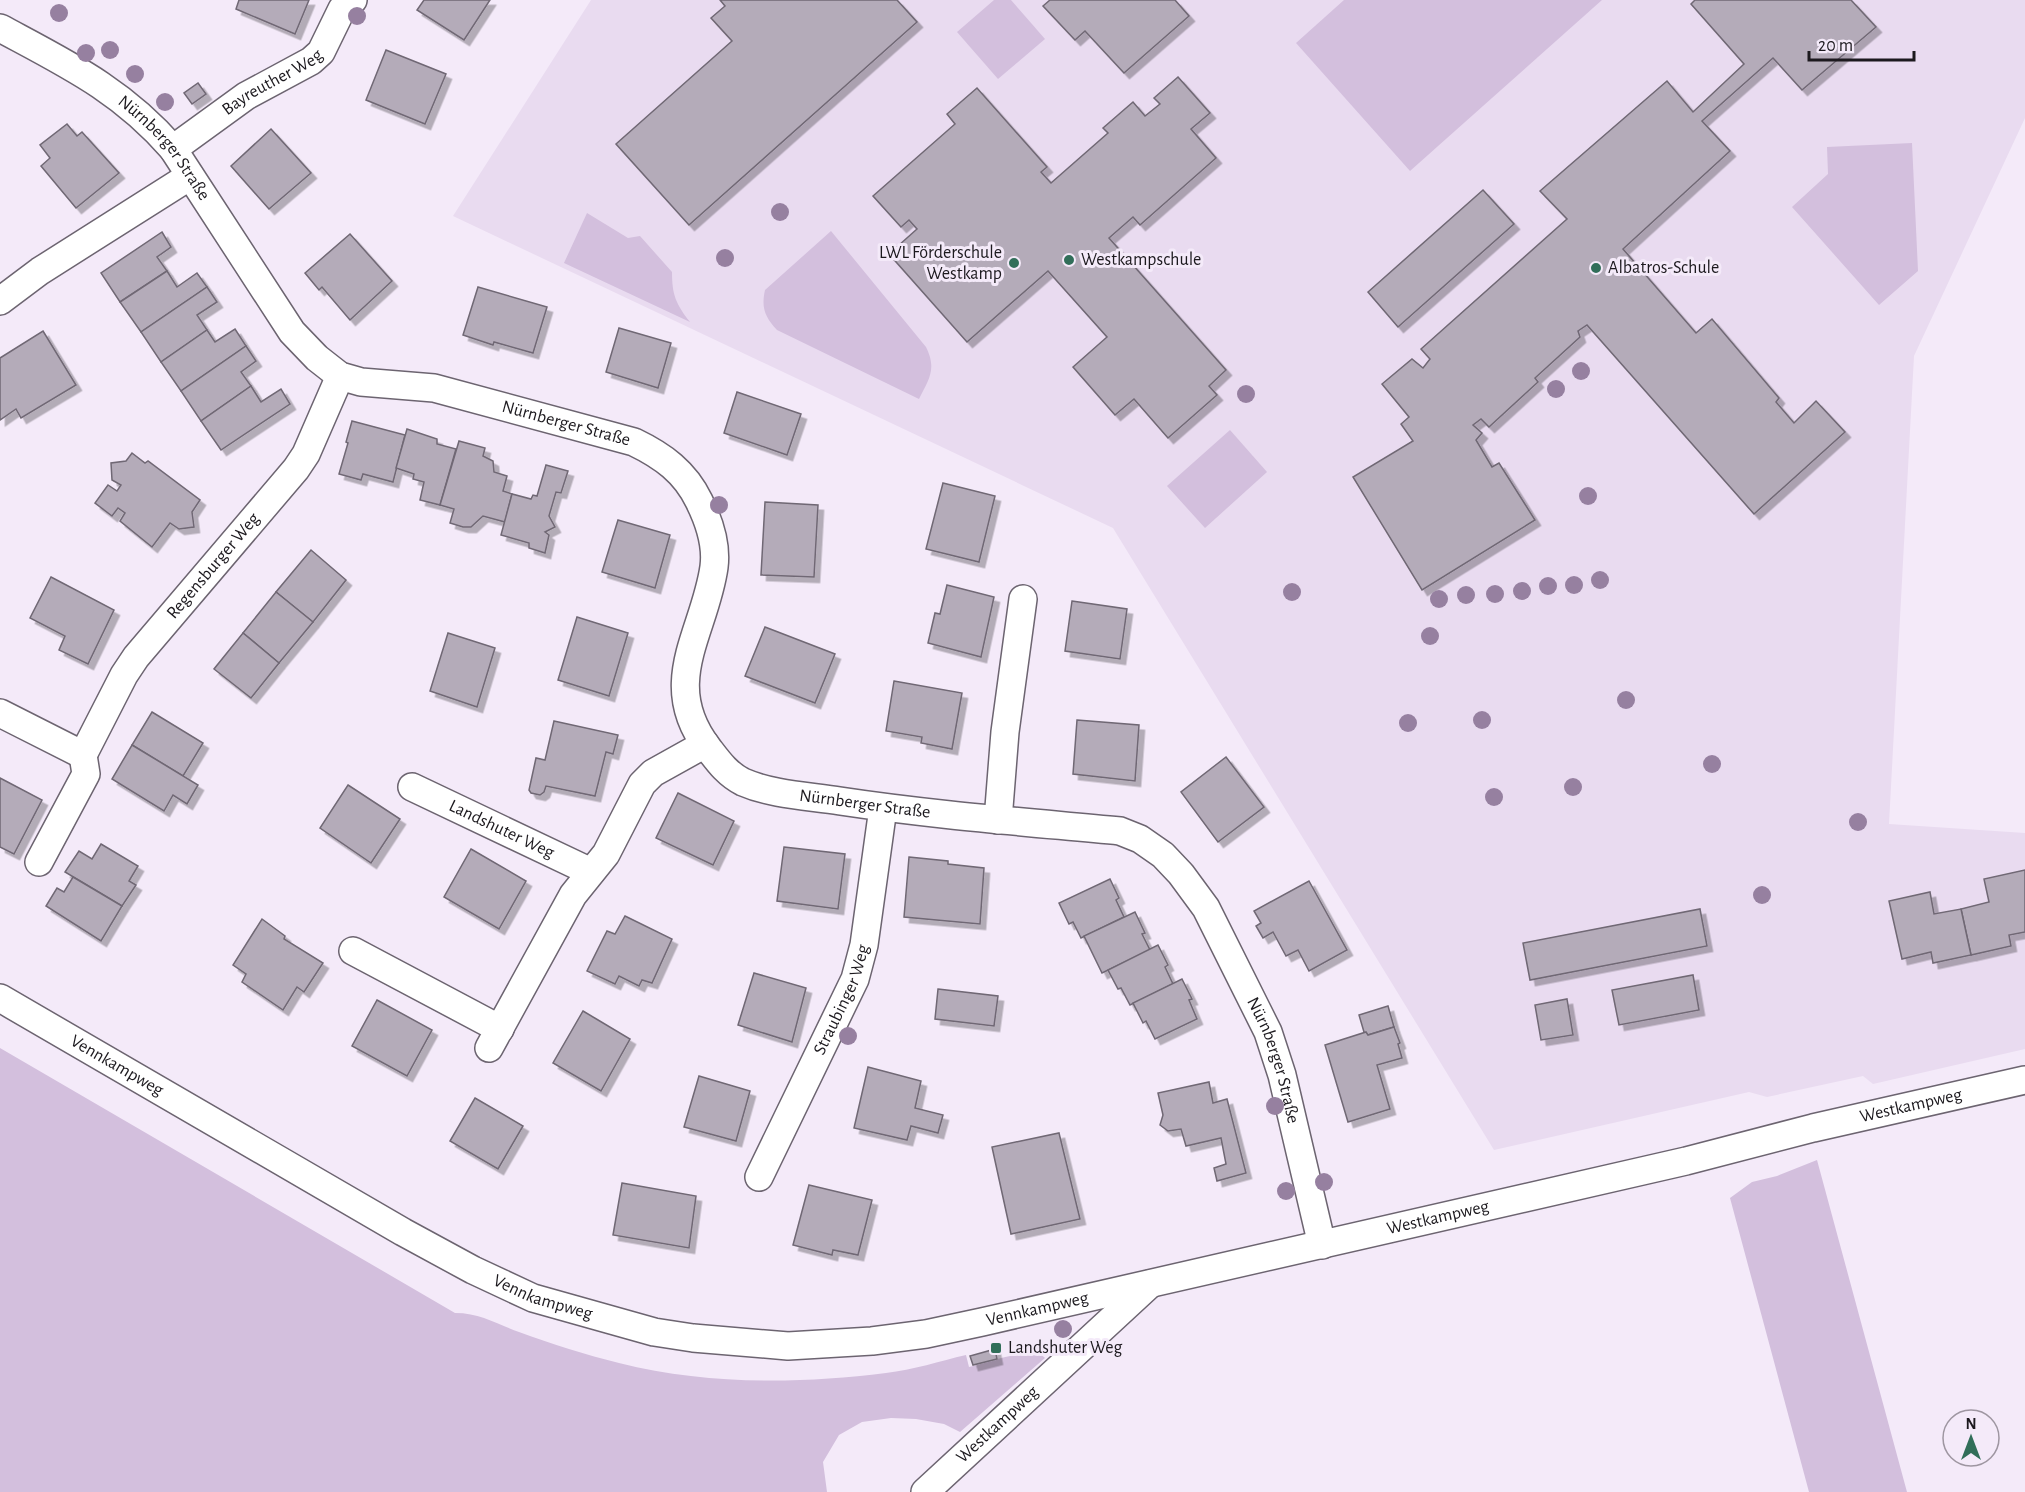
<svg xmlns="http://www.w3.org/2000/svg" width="2025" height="1492" font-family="'Alegreya Sans',sans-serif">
<defs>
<filter id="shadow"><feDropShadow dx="5.5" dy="5.5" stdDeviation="0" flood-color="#0004"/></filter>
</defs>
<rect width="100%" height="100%" fill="#f4eaf9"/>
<polygon fill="#e9dbf0" points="591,0 2025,0 2025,118 1914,356 1889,824 2025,833 2025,1049 1873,1084 1863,1076 1767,1097 1749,1092 1494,1150 1113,528 453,216"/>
<g fill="#d3bfdd">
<polygon points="994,0 1011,0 1045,39 998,79 957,32"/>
<polygon points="1344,0 1602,0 1410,171 1296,43"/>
<polygon points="1912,143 1918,271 1879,305 1792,207 1828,174 1827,147"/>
<path d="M587,213L628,238L640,236L672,272C672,295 676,304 690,322L564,263Z"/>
<path d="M831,231L926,347C937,369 929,379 919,399L777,330C765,317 761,308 765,290Z"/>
<polygon points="1230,430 1267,472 1205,528 1167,486"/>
<path d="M0,1048L455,1313C481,1313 496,1324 519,1332C552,1344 586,1355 619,1363C706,1385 798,1384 886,1373C913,1370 940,1361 966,1355L969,1367C986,1363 1033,1345 1045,1358L960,1432L944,1424L916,1419L891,1418L862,1422L839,1435L823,1462L827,1492H0Z"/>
<polygon points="1817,1160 1907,1492 1809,1492 1730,1198 1752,1182 1777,1176"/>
</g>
<g fill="#b4abb9" stroke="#706874" stroke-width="1.5" filter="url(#shadow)">
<polygon points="239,0 309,0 295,34 236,9"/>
<polygon points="424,0 490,0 464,40 417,10"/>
<polygon points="720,0 897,0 917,22 689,225 616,144 732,41 711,18 725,6"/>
<polygon points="1050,0 1175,0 1189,16 1124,73 1085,31 1075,40 1043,6"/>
<polygon points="1695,0 1851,0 1876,27 1802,90 1773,58 1702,121 1730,151 1623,249 1696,333 1712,319 1779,398 1776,402 1794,423 1816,401 1845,432 1754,514 1587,325 1578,331 1580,337 1535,378 1538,382 1489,427 1481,419 1473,425 1482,433 1476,440 1492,467 1499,463 1535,520 1422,590 1353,477 1413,441 1401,424 1409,417 1382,384 1412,359 1423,368 1430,359 1421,349 1567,219 1540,191 1667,81 1693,112 1744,64 1691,4"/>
<polygon points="386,50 446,74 425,124 366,100"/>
<polygon points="1178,77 1210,113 1191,129 1216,158 1140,225 1133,217 1109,238 1226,370 1209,386 1217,395 1168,438 1134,399 1115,415 1073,367 1107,337 1048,271 967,342 889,254 917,229 909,220 901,227 873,196 955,124 947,114 977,88 1047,167 1041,172 1051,183 1108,133 1103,128 1133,102 1145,116 1160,104 1154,98"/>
<polygon points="198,83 206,94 192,104 184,93"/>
<polygon points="67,124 77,136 82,132 119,173 76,208 41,166 50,158 40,145"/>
<polygon points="271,129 311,173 269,209 231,166"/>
<polygon points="1483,190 1514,224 1398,327 1368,292"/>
<polygon points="162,232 171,247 157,257 167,271 120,302 101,273"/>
<polygon points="350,234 392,281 350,320 322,287 319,290 305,273"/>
<polygon points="167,271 177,287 197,273 207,287 141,332 120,302"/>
<polygon points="207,287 217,302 197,315 207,330 161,362 141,332"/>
<polygon points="478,287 547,307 533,353 494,342 493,345 463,335"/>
<polygon points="619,328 671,343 658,388 606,372"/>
<polygon points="235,329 246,346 181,391 161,362 207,330 215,342"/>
<polygon points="43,331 76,385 21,418 16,409 0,420 0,358"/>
<polygon points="246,346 256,361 241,372 251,386 201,421 181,391"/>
<polygon points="251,386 261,402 281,389 290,404 221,450 201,421"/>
<polygon points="737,392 801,414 787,455 724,433"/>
<polygon points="352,421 405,435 393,482 363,474 361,480 339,474 348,443 346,442"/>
<polygon points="407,429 437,439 437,444 456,449 440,505 420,500 424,482 413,479 414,474 396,468"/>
<polygon points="459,441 485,448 483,456 493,461 494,472 507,476 503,491 512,494 505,522 483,516 471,527 463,527 450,523 454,509 440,505"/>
<polygon points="132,453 145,463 148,461 200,500 192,512 194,527 179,529 170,523 152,547 120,521 125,513 118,508 112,516 95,503 108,485 117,491 121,485 112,480 111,463 126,461"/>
<polygon points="546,465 568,471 561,493 556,492 549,516 555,527 545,532 549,535 545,553 529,548 529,543 501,535 512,494 531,499 533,495 537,496"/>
<polygon points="943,483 995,496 979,562 926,549"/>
<polygon points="765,502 818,505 814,577 761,575"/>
<polygon points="618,520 670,535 655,588 602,572"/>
<polygon points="311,550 346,580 313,622 276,592"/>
<polygon points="51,577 114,610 88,664 59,650 65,636 30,618"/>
<polygon points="947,585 994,597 981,657 928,643 935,613 940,614"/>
<polygon points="276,592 313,622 279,663 243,633"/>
<polygon points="1072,601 1127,609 1120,659 1065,651"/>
<polygon points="577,617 628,633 609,696 558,680"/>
<polygon points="765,627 835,654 815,703 745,676"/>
<polygon points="243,633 279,663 251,698 214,669"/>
<polygon points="448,633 495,648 477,707 430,691"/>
<polygon points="894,681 962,693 952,749 921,743 922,737 886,731"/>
<polygon points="152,712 203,743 183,776 132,745"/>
<polygon points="1077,720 1139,725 1135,781 1073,774"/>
<polygon points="554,721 618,735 613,754 606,752 595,796 546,786 544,792 540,795 531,793 529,790 536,758 545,760"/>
<polygon points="132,745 198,785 187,804 173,795 164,811 112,779"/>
<polygon points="1226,757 1264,807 1218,842 1181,792"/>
<polygon points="0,778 42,800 14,854 0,847"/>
<polygon points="348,785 400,819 371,863 320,828"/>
<polygon points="678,793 734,821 713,865 656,838"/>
<polygon points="101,844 138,866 129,881 136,885 122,906 65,872 79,851 92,859"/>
<polygon points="784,847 845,854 838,909 777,901"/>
<polygon points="471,849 526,881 499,929 444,897"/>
<polygon points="909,857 948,861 948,864 984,868 980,924 904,917"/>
<polygon points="2025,870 2025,932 2009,935 2011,946 1971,955 1961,909 1989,902 1984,879"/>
<polygon points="73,877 122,906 101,941 46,906 57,888 64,892"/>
<polygon points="1110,879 1119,898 1116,900 1124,917 1081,938 1073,922 1069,924 1059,903"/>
<polygon points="1309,881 1347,950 1309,971 1298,950 1286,956 1273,932 1263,938 1256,926 1261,923 1254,911"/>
<polygon points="1930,892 1934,914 1961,909 1971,955 1933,963 1931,952 1902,959 1889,901"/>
<polygon points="1700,909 1707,946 1530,980 1523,943"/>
<polygon points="1135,912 1145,933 1142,934 1150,950 1102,973 1084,936"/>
<polygon points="625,916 672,939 652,983 642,980 639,986 619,976 615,984 587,971 607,931 615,934"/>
<polygon points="262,919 285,936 284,939 323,963 304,992 297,987 283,1010 242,982 246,974 233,965"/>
<polygon points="1158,945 1168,965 1165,967 1173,984 1130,1005 1121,988 1118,989 1108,970"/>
<polygon points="754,973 806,988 792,1042 738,1025"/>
<polygon points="1693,975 1699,1010 1619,1025 1612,990"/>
<polygon points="1182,979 1192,999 1189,1000 1197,1019 1155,1039 1146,1021 1143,1023 1133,1003"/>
<polygon points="938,989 998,996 994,1026 935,1019"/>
<polygon points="1567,999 1573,1035 1541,1040 1535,1005"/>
<polygon points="377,1000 432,1030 407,1076 352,1046"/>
<polygon points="1388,1006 1394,1027 1368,1035 1364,1032 1359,1015"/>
<polygon points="583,1011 630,1039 601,1091 553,1063"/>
<polygon points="1394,1027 1400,1043 1398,1044 1402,1058 1377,1065 1390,1109 1348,1122 1325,1045 1366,1032 1368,1035"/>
<polygon points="868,1067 921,1081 915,1108 943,1115 938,1133 911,1126 907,1140 854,1128"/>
<polygon points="699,1076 750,1091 736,1141 684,1127"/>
<polygon points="1209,1082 1213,1103 1227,1099 1246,1173 1217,1181 1214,1168 1226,1164 1221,1138 1186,1146 1181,1129 1168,1131 1160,1125 1163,1115 1158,1093"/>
<polygon points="475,1098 523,1126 498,1169 450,1141"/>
<polygon points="1059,1133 1080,1219 1011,1234 992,1147"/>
<polygon points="622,1183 696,1196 689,1248 613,1235"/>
<polygon points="809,1185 872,1200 858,1255 833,1250 832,1255 793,1245"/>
<polygon points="995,1349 997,1359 973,1365 970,1356"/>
</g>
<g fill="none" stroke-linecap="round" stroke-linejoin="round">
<defs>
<g id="minor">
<path id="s1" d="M0,28C67,64 122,90 173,149L292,332L317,358L340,376L361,382L434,388L634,442C663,456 685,472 699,501C709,521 717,544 714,567C705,632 658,683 708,748C718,761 727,774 743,782C773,795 808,796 840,801C933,815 1026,822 1120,831L1140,839L1163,855L1181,874L1206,908L1268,1032L1282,1075L1322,1245"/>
<path id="s2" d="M173,149L246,96L311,61L321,52L342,9L353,0"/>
<polyline points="0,301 40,271 190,176"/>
<path id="s3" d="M0,713L83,755L124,675L136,657L296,469L306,454L340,376"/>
<path id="s4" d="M412,787L591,872"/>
<polyline points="998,820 1005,732 1023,599"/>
<polyline points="39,862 86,774 83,755"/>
<polyline points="353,951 500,1029"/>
<path id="s5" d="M0,998L403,1232L473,1270L533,1298L654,1332L693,1338L788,1346L872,1341L926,1334L982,1322L1686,1161L1813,1128L2025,1080"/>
<polyline points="489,1048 573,895 606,854 642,784 653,773 705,744"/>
<path id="s6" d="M759,1177L855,979L864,945L883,808"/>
<path id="s7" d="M925,1492L1150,1284"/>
</g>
</defs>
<use href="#minor" stroke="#6c6470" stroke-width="30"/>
<use href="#minor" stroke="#fff" stroke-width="27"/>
</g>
<g fill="#9680a0">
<circle cx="59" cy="13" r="9"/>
<circle cx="357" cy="16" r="9"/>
<circle cx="110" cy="50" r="9"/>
<circle cx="86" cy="53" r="9"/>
<circle cx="135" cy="74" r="9"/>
<circle cx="165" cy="102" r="9"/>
<circle cx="780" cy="212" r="9"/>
<circle cx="725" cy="258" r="9"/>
<circle cx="1581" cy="371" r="9"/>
<circle cx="1556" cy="389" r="9"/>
<circle cx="1246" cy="394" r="9"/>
<circle cx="1588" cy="496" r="9"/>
<circle cx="719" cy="505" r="9"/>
<circle cx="1600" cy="580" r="9"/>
<circle cx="1574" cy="585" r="9"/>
<circle cx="1548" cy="586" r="9"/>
<circle cx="1522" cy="591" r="9"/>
<circle cx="1292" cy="592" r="9"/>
<circle cx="1495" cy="594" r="9"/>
<circle cx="1466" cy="595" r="9"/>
<circle cx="1439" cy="599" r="9"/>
<circle cx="1430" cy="636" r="9"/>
<circle cx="1626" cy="700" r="9"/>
<circle cx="1482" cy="720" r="9"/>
<circle cx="1408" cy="723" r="9"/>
<circle cx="1712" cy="764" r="9"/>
<circle cx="1573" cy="787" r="9"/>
<circle cx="1494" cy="797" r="9"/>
<circle cx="1858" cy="822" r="9"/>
<circle cx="1762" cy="895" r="9"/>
<circle cx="848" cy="1036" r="9"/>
<circle cx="1275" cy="1106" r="9"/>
<circle cx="1324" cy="1182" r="9"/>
<circle cx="1286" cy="1191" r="9"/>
<circle cx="1063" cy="1329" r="9"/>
</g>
<g fill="#316e59" stroke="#f4eaf9" stroke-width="2">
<circle cx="1069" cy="260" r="6"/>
<circle cx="1014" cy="263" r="6"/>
<circle cx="1596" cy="268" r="6"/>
<rect x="990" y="1342" width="12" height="12" rx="3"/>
</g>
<g text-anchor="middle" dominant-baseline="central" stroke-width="6" stroke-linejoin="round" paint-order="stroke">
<g font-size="18" fill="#1c191e" stroke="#f4eaf9">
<text stroke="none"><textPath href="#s2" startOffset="120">Bayreuther Weg</textPath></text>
<text stroke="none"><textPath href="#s1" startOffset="206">Nürnberger Straße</textPath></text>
<text stroke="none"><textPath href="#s1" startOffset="728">Nürnberger Straße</textPath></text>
<text stroke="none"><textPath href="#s3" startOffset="324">Regensburger Weg</textPath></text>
<text stroke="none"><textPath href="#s1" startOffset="1320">Nürnberger Straße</textPath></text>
<text stroke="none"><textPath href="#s4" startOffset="99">Landshuter Weg</textPath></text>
<text stroke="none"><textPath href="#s6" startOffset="196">Straubinger Weg</textPath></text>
<text stroke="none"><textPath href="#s1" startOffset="1862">Nürnberger Straße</textPath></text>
<text stroke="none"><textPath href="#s5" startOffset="135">Vennkampweg</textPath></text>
<text stroke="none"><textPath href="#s5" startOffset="2022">Westkampweg</textPath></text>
<text stroke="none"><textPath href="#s5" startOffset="1536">Westkampweg</textPath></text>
<text stroke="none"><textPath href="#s5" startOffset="621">Vennkampweg</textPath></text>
<text stroke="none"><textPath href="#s5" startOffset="1125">Vennkampweg</textPath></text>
<text stroke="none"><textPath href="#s7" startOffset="99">Westkampweg</textPath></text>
</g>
<g font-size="18" fill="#1c191e" stroke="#f4eaf9" text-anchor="start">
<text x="1002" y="253" text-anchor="end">LWL Förderschule<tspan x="1002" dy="21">Westkamp</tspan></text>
<text x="1081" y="260">Westkampschule</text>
<text x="1608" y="268">Albatros-Schule</text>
<text x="1008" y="1348">Landshuter Weg</text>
</g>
</g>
<g transform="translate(1971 1438)"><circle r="28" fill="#f4eaf9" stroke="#9e96a1" stroke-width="1.5"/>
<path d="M0-4.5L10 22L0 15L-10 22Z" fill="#316e59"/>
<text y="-9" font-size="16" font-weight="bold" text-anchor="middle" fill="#1c191e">N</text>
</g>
<path d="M1809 51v9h105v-9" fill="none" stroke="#1c191e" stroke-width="3"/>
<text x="1818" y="51" font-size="18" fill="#1c191e" stroke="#f4eaf9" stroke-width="4.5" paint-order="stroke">20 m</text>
</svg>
